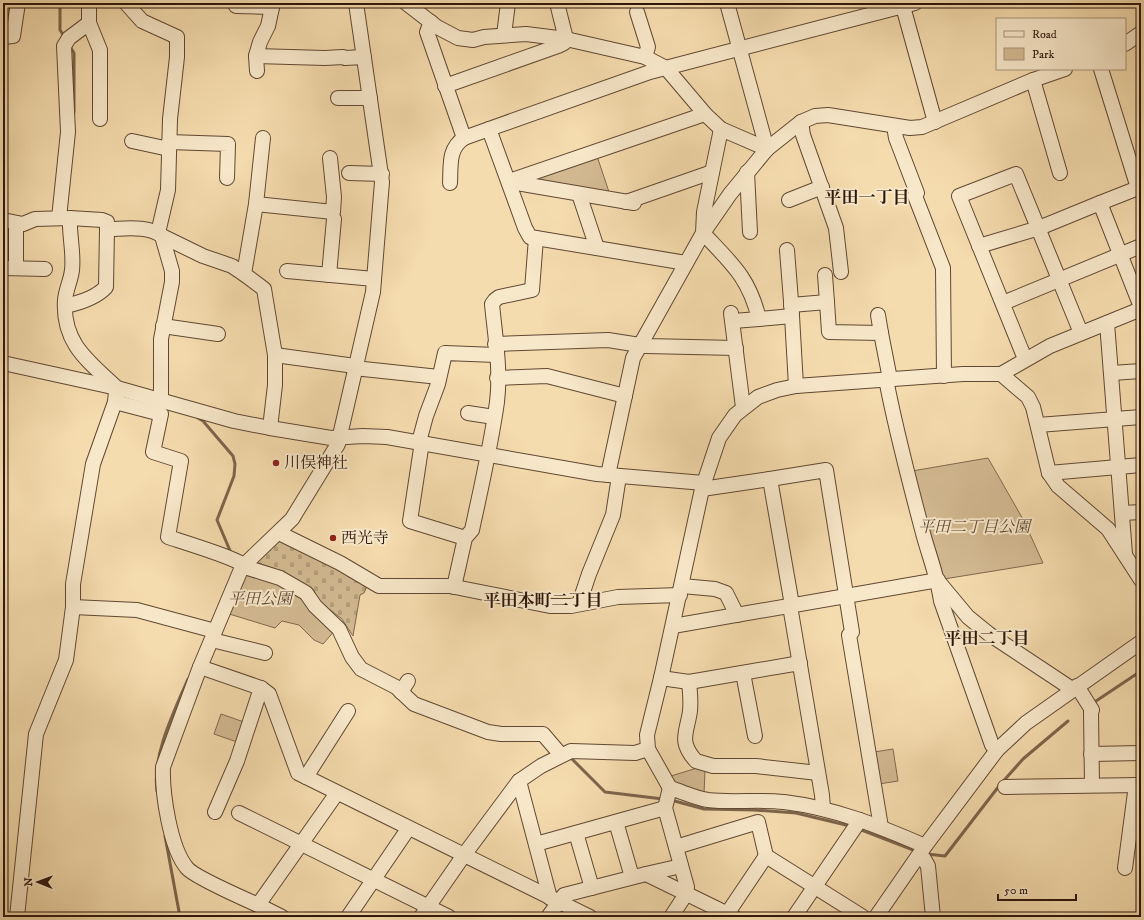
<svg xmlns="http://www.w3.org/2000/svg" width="1144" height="920" font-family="'IM FELL DW Pica','Noto Serif JP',serif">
<defs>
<pattern id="cemetery-stones" width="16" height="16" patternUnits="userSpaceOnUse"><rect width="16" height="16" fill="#d3ba92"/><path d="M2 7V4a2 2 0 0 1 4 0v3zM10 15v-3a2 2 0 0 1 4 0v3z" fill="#b59f7d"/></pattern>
</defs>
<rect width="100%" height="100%" fill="#f5dcae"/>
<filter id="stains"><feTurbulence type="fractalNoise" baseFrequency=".005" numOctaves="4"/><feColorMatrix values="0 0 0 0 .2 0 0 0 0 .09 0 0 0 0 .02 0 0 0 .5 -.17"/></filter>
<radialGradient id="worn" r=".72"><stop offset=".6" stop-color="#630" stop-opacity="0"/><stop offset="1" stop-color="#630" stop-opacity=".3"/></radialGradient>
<g fill="#d3ba92" stroke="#80684e">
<polygon points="3,3 15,3 12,27 3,34"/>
<polygon points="597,156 610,195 537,181 535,177"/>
<polygon points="988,458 1024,521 1043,563 944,579 912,471"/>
<polygon points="247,571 304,594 336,629 323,644 314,640 299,625 282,621 275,628 226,613"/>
<polygon points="221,714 244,722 237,742 214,734"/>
<polygon points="893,749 898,781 879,784 874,752"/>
<polygon points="697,768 705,770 704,794 677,785 671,776"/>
</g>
<polygon fill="url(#cemetery-stones)" stroke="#80684e" points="280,539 368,584 364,593 360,595 353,636 342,619 320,602 313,589 273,568 255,562"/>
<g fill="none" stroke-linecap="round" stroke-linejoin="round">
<g stroke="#7d654b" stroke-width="3">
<polyline points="60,3 60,30 64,36"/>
<polyline points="69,45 74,53 74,112"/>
<polyline points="198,418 203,421 233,456 235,464 234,476 217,520 231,553"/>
<polyline points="1096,701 1141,671"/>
<polyline points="570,757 605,792 663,799"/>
<path d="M157,791C152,755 174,712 188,679"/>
<polyline points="671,800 704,809 754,810 796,813 850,826"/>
<polyline points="859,829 916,851"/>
<polyline points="165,836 180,917"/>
<polyline points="927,854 945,856 999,786 1023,759 1068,721"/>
</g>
<defs>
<g id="minor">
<polyline points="126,3 142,21 177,37 177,57 170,119 168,190 158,233"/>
<polyline points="356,3 382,182 373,292 338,444 292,519 242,567 200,667 261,688 269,694 298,773 590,917"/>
<polyline points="406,3 437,27 458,38 473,40 484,37 526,34 566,39 645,57 666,68 705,114 721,129 767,149"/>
<polyline points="557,3 566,39"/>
<polyline points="727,3 767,149"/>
<polyline points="902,3 935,122"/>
<polyline points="236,6 272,7"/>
<polyline points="637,12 648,47 645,57"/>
<polyline points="431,22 427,32 464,138 489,129 525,228 530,237 686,263"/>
<polyline points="89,23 100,50 100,119"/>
<polyline points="504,35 508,3"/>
<polyline points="3,37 13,36 18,3"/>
<polyline points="1125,44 1141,33"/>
<polyline points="256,56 325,58 343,57 345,58 364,57"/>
<polyline points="1101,69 1138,188 1100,203 1141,307"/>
<polyline points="257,71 256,56 260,42 268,26 273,3"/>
<polyline points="1033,80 1060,173"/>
<polyline points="445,86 558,46 564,43 566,39"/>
<polyline points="338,98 370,98"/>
<polyline points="801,122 803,135 836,228 841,272"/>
<polyline points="894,126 896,138 917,193 915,196 943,268 944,376"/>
<polyline points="489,129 650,72 915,3"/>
<path d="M721,129L704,212L703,233C731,263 749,277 759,319L792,316L796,386"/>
<polyline points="263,138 256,204 244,274 264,289 275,355 275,385 270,428"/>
<polyline points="132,141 169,149"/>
<polyline points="169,142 228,144 227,178"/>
<polyline points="747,172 750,232"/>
<polyline points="349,173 382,174"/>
<polyline points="509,181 705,114"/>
<polyline points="511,182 634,203"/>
<path d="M450,183C451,165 448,149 464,138"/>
<polyline points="579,194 597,248"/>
<polyline points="789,200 822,187"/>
<polyline points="626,202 712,172"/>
<polyline points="256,204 333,212 334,197 330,158"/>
<polyline points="59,218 68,132 64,46 69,38 89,23 89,3"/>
<path d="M70,218C69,235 74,252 72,270C71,280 66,289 65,300C62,343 88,361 117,388"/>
<path d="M3,220L23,224L35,219L70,218L102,220L107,222V229C124,229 148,225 162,236L172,271V282L161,339V400"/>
<polyline points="162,236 203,256 232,266 244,274"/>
<polyline points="979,246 1039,228 1100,203"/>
<polyline points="787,250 792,314"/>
<polyline points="3,268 45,269"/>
<polyline points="16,268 16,224"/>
<polyline points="287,271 374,279"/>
<polyline points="329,275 334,219"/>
<polyline points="825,275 827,302"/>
<polyline points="1003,303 1141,246"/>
<polyline points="791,305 827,302 829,332 881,333 890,379"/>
<path d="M65,306C79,303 96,298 106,287L107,229"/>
<polyline points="731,313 743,407"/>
<polyline points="878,315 881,333"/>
<polyline points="733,321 759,319"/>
<polyline points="1107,323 1125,554"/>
<polyline points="163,326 218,334"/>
<polyline points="495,344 608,340 646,346 736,348"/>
<polyline points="275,355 355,366"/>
<polyline points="1025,359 959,196 1016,174 1081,333"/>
<polyline points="3,363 117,388 234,421 270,428 331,438 363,436 387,437 597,474 704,483"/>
<polyline points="354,368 439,377"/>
<polyline points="1112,373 1141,371"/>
<polyline points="1001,374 1028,397 1033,407 1049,473 1058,486 1108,529 1141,580"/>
<polyline points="497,378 547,376 625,396"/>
<path d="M886,379C896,432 910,484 924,537C930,558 938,579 941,601L992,745L997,750"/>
<path d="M115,402L161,414L153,452L181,461L168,537C183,542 240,559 248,568L280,578L306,593L315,606L339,629L352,657L361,669L396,687L414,704L488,732L501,734H543L561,755"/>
<polyline points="468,413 494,417"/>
<polyline points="1038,425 1141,417"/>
<polyline points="419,442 426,416 438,384 445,353 496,355"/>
<polyline points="422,442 410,521 465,538"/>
<polyline points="1049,473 1141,465"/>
<polyline points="608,475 633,358 703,233 730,194 767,149 801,122 815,116 828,115 910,128 922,127 1033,80 1065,69"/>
<polyline points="702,489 770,479"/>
<polyline points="1123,513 1141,512"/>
<polyline points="279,533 340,563 379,586 450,586 550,606 571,606 618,597 680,595"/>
<polyline points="938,581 968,617 989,634 1072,689"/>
<polyline points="682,586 715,589 726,593 737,615"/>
<path d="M454,587L465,538L472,530C481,488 491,445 497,402C501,370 495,336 492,304L495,300L499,297L532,290L536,238"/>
<polyline points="579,604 589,574 613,515 619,476"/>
<polyline points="792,605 770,479 826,470 852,632 849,635 881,827"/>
<polyline points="790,606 822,795 823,808"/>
<polyline points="73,607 137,610 215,631"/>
<polyline points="673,626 938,580"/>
<polyline points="212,640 265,653"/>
<path d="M200,667L163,767C162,793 170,848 187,868C194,877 245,899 258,905"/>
<polyline points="743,673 755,736"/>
<polyline points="661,678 689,682 800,663"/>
<path d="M689,682C690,691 691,701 690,711C687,733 678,741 696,761L713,766H756L818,773"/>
<polyline points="1077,686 1092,710 1091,712 1092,785"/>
<polyline points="401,692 408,681"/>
<polyline points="1091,754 1141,753"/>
<polyline points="306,777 348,711"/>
<polyline points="519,781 550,898"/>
<polyline points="1005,787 1141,785"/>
<polyline points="670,788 665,808 687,887 686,894 671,917"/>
<polyline points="215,812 237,761 261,688"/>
<polyline points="239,813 449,917"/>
<polyline points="616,822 632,877"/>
<polyline points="576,833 592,888"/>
<polyline points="536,844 665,808"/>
<path d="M925,846C879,826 834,808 784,802C759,799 733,803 708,800C695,798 683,792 670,788L648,749L647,735L661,678L702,489L719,438L735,415L758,397L777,390L796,386L963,374H1001L1050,346L1141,309"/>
<polyline points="676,847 758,822 766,856 863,917"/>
<polyline points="919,856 924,859 928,866 933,917"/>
<polyline points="1125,868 1136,785"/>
<polyline points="646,874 681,866"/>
<polyline points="727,914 766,856"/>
<polyline points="17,917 36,734 66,660 73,607 73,584 93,464 115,402 116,392"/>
<polyline points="282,917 258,905 337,793"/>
<polyline points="348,917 408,829"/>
<polyline points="421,917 464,855 519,781 541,766 571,751 635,753 648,749"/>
<polyline points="548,917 564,895 646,874 734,917"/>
<polyline points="794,917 860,820"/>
<polyline points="876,917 925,846 997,750 1026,723 1141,642"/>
</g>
</defs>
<use href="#minor" stroke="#604833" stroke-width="16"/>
<use href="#minor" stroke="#f8e8ca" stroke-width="14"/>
</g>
<g fill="#8f2418" stroke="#f8e8ca" stroke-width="1.5">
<circle cx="276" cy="463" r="4"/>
<circle cx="333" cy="538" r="4"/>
</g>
<g text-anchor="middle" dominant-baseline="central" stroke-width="4" stroke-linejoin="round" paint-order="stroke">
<g font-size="16" fill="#2e160a" stroke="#f8e8ca" text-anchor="start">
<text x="284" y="463">川俣神社</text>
<text x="341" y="538">西光寺</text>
</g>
<g font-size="16" font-style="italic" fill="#604733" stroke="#f8e8ca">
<text x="974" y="527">平田二丁目公園</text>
<text x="260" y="599">平田公園</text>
</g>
<g font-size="17" font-weight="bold" fill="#2e160a" stroke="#f8e8ca">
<text x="867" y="198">平田一丁目</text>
<text x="543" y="601">平田本町二丁目</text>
<text x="987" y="639">平田二丁目</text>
</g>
</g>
<rect width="1144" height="920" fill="none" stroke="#f5dcae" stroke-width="16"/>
<rect x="4" y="4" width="1136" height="912" fill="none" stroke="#2e160a" stroke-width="2"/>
<rect x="8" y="8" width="1128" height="904" fill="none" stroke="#2e160a"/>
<rect x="996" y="18" width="130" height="52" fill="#f8e8ca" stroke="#a7947d"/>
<rect x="1004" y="31" width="20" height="6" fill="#f8e8ca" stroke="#a7947d"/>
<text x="1032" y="38" font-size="12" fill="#2e160a">Road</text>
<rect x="1004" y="48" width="20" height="12" fill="#d3ba92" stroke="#a7947d"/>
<text x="1032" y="58" font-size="12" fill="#2e160a">Park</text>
<g transform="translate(38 882) rotate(271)" stroke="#f8e8ca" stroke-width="3" paint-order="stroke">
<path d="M0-3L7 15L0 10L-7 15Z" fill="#2e160a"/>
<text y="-6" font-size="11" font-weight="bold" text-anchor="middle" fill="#2e160a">N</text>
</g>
<path d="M998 894v6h78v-6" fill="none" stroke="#2e160a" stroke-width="2"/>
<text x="1004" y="894" font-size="12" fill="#2e160a" stroke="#f8e8ca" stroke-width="3" paint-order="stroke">50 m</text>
<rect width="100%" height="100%" filter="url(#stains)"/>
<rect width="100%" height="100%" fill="url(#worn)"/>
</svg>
